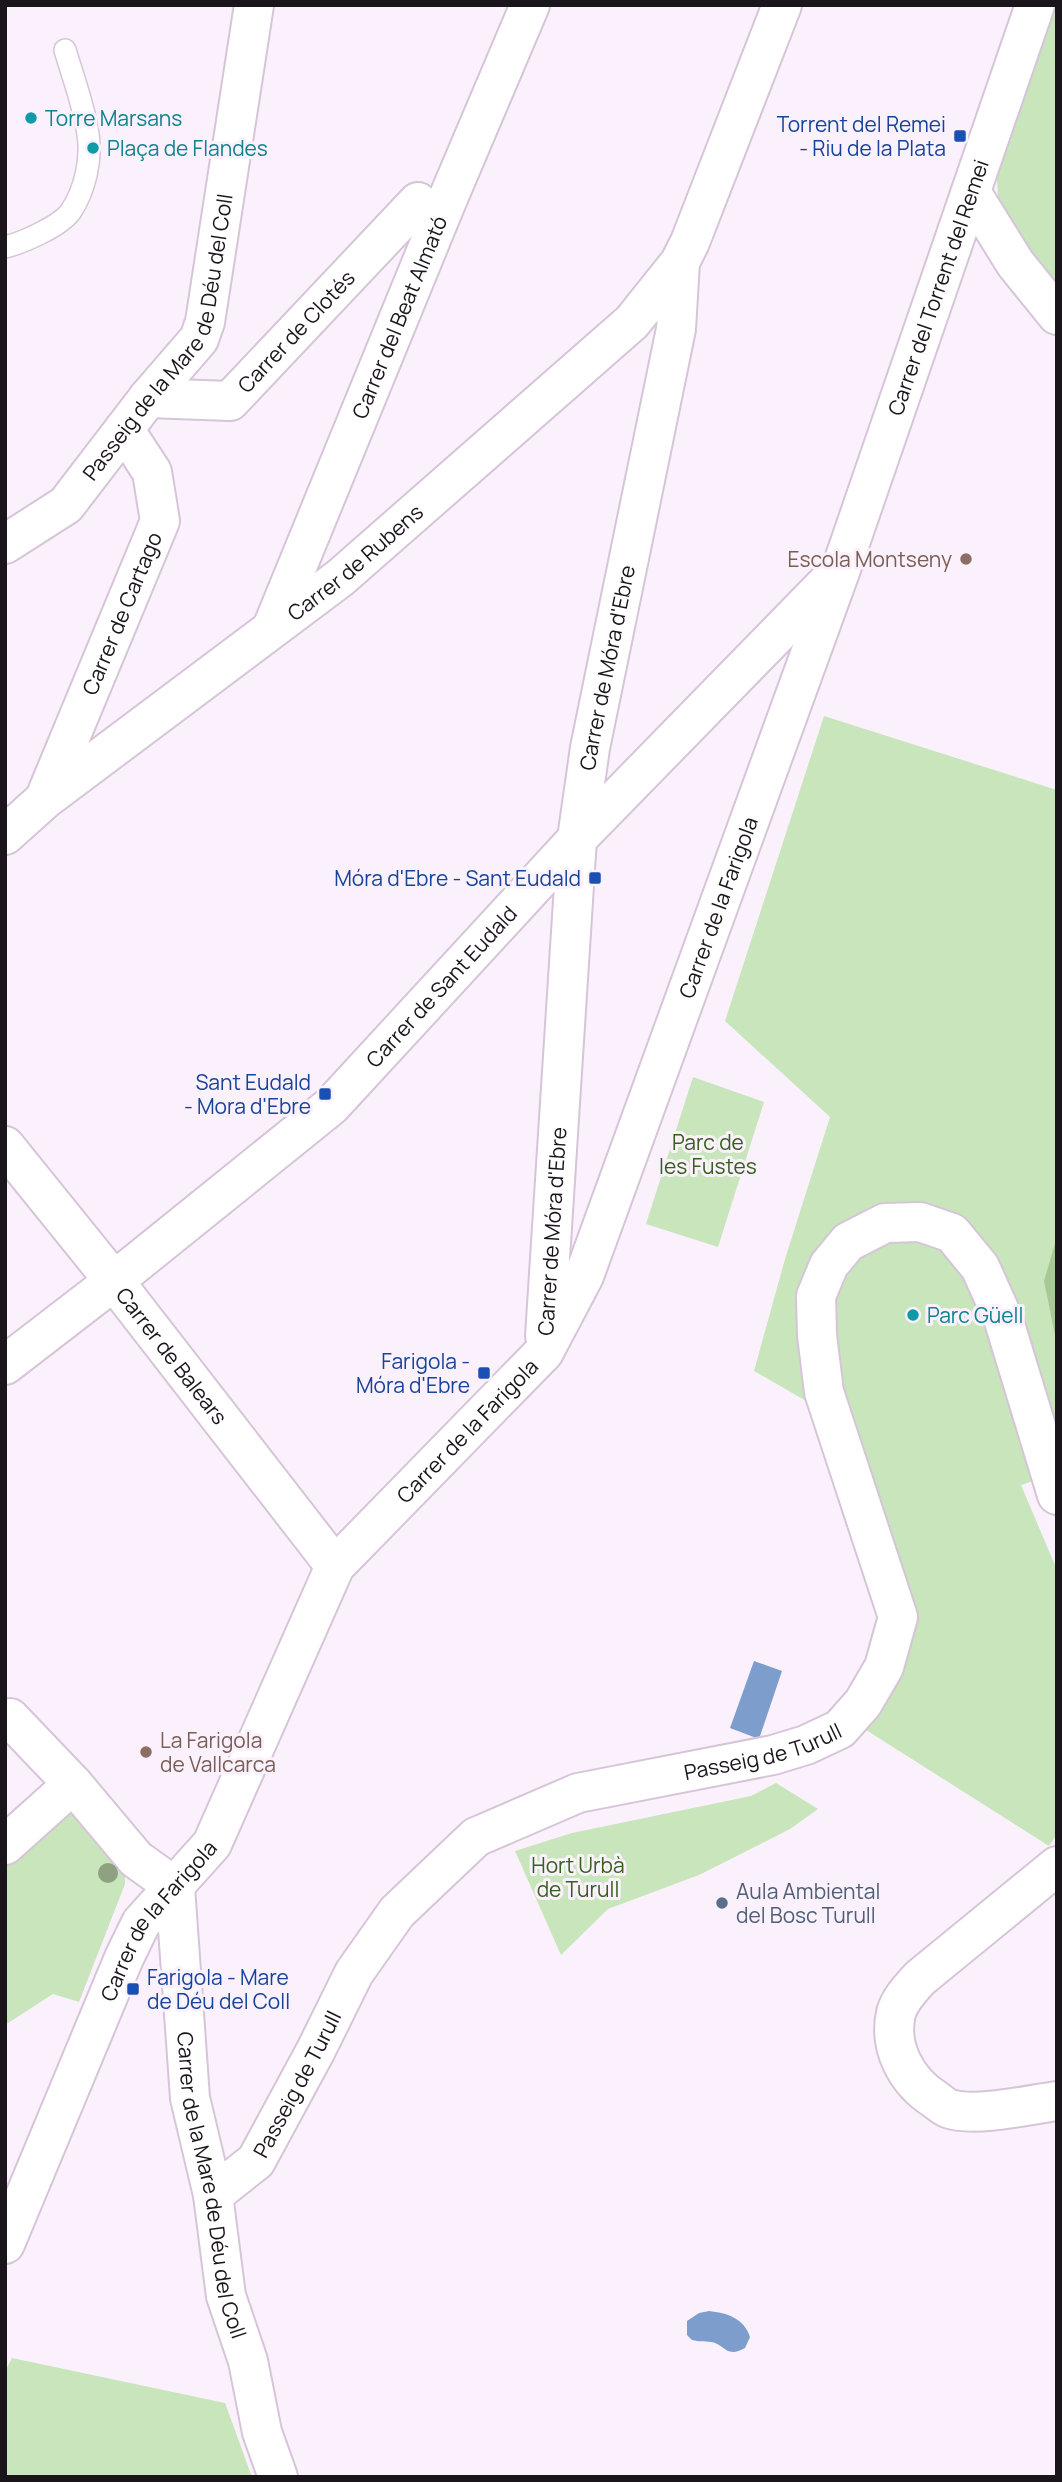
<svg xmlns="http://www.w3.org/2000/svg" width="1062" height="2482" font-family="Manrope,sans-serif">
<rect width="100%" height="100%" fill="#fbf1fd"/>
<g fill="#c8e5bb">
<polygon points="1052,5 1057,5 1057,294 998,199 997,179 1001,154"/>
<polygon points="824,716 1057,790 1057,1473 1021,1485 1057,1570 1057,1834 1049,1846 863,1728 898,1682 914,1624 846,1424 754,1371 785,1259 830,1117 725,1021"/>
<polygon points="693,1077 764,1102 718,1247 646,1224"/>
<polygon points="776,1783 818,1809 790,1829 699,1875 608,1909 561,1955 515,1851 572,1833 751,1796"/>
<polygon points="65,1802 125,1868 125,1884 79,2002 53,1994 5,2025 5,1857"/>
<polygon points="12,2358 225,2403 252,2477 5,2477 5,2372"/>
</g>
<polygon fill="#a7c997" points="1057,1237 1057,1345 1044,1281"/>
<g fill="#7d9dcc">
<polygon points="754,1661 782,1671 759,1739 730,1728"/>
<path d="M709,2311C727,2313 744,2318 750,2337L745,2348C726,2359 725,2344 711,2342C704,2341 699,2342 692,2340L687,2335V2321L699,2313Z"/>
</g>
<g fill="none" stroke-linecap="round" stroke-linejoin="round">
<defs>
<path id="lane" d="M5,247C22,243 61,226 71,211C85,190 92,159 88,134C84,106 73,77 65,50"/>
<g id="street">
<polyline points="971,192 1015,263 1057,315"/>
<path id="s1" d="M148,398L230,401L418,202"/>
<path id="s2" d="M272,628L446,203L530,5"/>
<path id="s3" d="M45,798L160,521L152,472L124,429"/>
<path id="s4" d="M5,835L44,800L340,578L632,322L680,262"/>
<path id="s5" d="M5,1146L114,1281L335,1566"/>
<path id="s6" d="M545,1336L577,839L590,748L676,329L680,262L690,242L782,5"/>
<path id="s7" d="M5,1365L114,1281L331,1106L577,839L832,578"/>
<polyline points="5,1723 10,1718 73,1784 136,1859 175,1887"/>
<polyline points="5,1845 73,1784"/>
<path d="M1057,1866L920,1978C911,1988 900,1999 896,2013C888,2048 907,2082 936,2100C940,2103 945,2108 950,2109C976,2117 1029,2105 1057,2101"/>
<path id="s8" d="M175,1887L190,2098L213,2195L226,2296L248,2361L262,2432L278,2477"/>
<path id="s9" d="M213,2195L256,2161L316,2050L354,1973L397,1912L476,1837L578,1793L773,1755L806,1745L840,1729L863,1703L884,1667L898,1617L824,1392L817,1335L816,1296L829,1265L848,1242L885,1223L920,1222L952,1233L980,1267L1003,1318L1057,1495"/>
<path id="s10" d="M5,2244L124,1958L141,1923L212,1844L335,1566L544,1352L584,1276L841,569L1035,5"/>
</g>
<g id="secondary">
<path id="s11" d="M5,544L66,505L148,398L199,339L205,322L254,5"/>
</g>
</defs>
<use href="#lane" stroke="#d6c5d8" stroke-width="24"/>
<use href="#street" stroke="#d6c5d8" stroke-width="42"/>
<use href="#secondary" stroke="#d6c5d8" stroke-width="42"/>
<use href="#lane" stroke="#fff" stroke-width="21"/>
<use href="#street" stroke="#fff" stroke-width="38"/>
<use href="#secondary" stroke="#fff" stroke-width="38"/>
</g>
<circle fill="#8ea181" cx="108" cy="1873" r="10"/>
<g fill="#0f9aa8" stroke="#fbf1fd" stroke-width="2.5">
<circle cx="31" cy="118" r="7"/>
<circle cx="93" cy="148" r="7"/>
<circle cx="913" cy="1315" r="7"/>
</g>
<g fill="#1a4fb4" stroke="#fbf1fd" stroke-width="2.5">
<rect x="953" y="129" width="14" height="14" rx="3.5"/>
<rect x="588" y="871" width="14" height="14" rx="3.5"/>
<rect x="318" y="1087" width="14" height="14" rx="3.5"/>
<rect x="477" y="1366" width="14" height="14" rx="3.5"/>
<rect x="126" y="1982" width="14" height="14" rx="3.5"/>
</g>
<g fill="#8d6e63" stroke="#fbf1fd" stroke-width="2.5">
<circle cx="966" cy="559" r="7"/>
<circle cx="146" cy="1752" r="7"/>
</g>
<circle fill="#5c6f8a" stroke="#fbf1fd" stroke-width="2.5" cx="722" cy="1903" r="7"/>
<g text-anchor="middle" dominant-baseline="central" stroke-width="6" stroke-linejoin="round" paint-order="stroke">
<g font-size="21" fill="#0d838f" stroke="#fbf1fd" text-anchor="start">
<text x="45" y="118">Torre Marsans</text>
<text x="107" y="148">Plaça de Flandes</text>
<text x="927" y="1315">Parc Güell</text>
</g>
<g font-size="21" fill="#164399" stroke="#fbf1fd" text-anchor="end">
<text x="946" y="124">Torrent del Remei<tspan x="946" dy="24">- Riu de la Plata</tspan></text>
<text x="581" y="878">Móra d'Ebre - Sant Eudald</text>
<text x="311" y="1082">Sant Eudald<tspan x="311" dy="24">- Mora d'Ebre</tspan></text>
<text x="470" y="1361">Farigola -<tspan x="470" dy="24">Móra d'Ebre</tspan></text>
<text x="147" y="1977" text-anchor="start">Farigola - Mare<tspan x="147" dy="24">de Déu del Coll</tspan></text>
</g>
<g font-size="21" fill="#1a141b" stroke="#fbf1fd">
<text stroke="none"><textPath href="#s10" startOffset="2194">Carrer del Torrent del Remei</textPath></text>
<text stroke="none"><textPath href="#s2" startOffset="336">Carrer del Beat Almató</textPath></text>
<text stroke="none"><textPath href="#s1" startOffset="178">Carrer de Clotés</textPath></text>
<text stroke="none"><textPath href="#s11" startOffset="270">Passeig de la Mare de Déu del Coll</textPath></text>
<text stroke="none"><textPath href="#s4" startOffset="444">Carrer de Rubens</textPath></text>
<text stroke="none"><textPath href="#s3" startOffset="200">Carrer de Cartago</textPath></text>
<text stroke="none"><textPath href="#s6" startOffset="672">Carrer de Móra d'Ebre</textPath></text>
<text stroke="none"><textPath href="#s10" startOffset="1536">Carrer de la Farigola</textPath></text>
<text stroke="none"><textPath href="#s7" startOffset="579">Carrer de Sant Eudald</textPath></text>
<text stroke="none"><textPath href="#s6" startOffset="105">Carrer de Móra d'Ebre</textPath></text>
<text stroke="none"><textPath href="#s5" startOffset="268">Carrer de Balears</textPath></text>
<text stroke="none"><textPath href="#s10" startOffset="948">Carrer de la Farigola</textPath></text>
<text stroke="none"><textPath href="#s9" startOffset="751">Passeig de Turull</textPath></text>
<text stroke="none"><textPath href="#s10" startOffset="360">Carrer de la Farigola</textPath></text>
<text stroke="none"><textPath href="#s9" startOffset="142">Passeig de Turull</textPath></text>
<text stroke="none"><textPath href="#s8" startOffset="301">Carrer de la Mare de Déu del Coll</textPath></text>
</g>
<g font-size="21" fill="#785e54" stroke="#fbf1fd" text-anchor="end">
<text x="952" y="559">Escola Montseny</text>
<text x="160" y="1740" text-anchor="start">La Farigola<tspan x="160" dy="24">de Vallcarca</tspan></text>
</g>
<g font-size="21" fill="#355f1c" stroke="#fbf1fd">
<text x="708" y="1142">Parc de<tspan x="708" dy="24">les Fustes</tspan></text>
<text x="578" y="1865">Hort Urbà<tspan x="578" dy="24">de Turull</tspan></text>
</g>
<g font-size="21" fill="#4e5e75" stroke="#fbf1fd" text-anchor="start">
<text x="736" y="1891">Aula Ambiental<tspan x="736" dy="24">del Bosc Turull</tspan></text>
</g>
</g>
<rect width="1062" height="2482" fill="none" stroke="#1a141b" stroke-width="14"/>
</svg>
